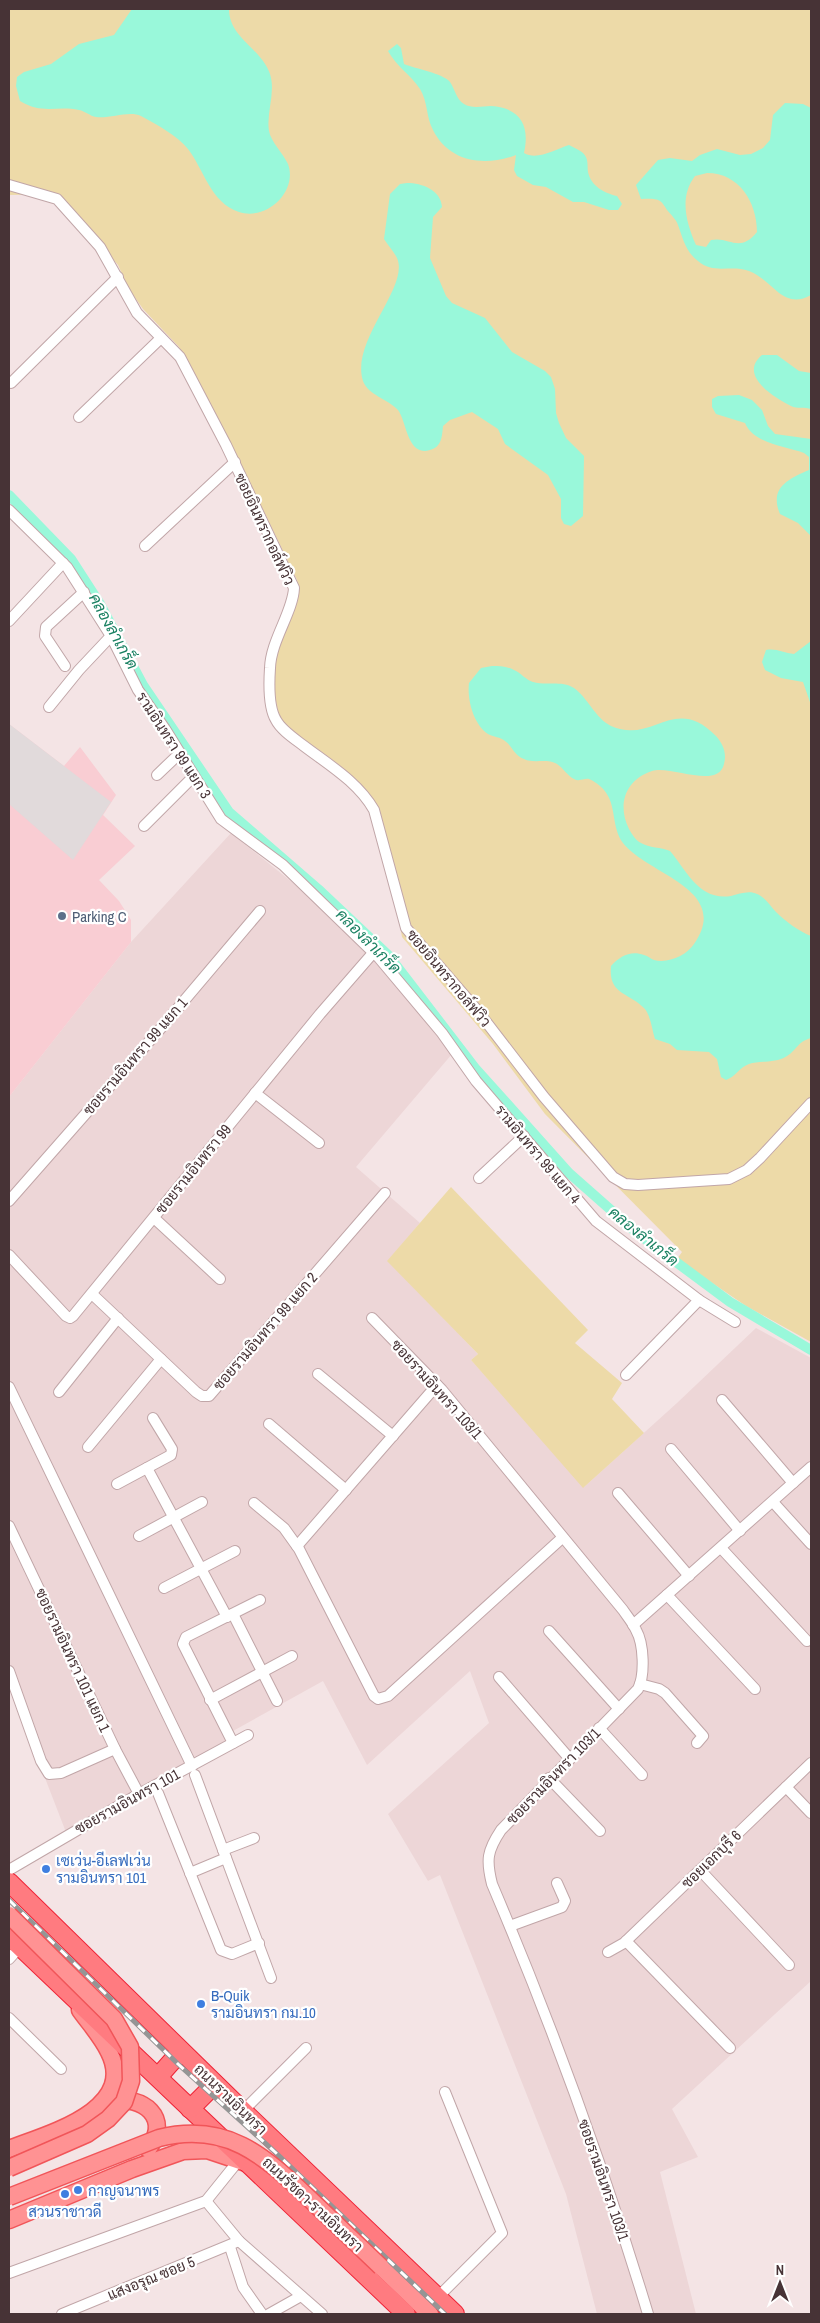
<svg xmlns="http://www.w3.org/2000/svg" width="820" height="2323" font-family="'Archivo Narrow',Sarabun,sans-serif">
<rect width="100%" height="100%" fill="#f4e4e5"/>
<polygon fill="#edd6d7" points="231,833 298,887 364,949 420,1012 452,1054 356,1167 420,1223 388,1261 478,1354 471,1360 584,1487 677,1403 756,1328 811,1358 811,1981 672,2109 698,2157 660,2172 696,2314 597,2314 566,2194 440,1875 428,1881 388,1814 489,1723 470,1671 367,1765 323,1681 224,1736 231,1750 69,1840 9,1685 9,1097 131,942"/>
<polygon fill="#f9cdd3" points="9,724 64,766 80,747 116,795 103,815 135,846 99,880 119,901 131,920 131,942 9,1097"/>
<g fill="#eddaa8">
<path d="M9,9H811V1342L746,1306L677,1259L682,1252L545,1114L493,1044L402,937L380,814C368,778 313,747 283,725C270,697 272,654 285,627C294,606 301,606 297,580L240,462L179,347L143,309L129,289L118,265L58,194L9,195Z"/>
<polygon points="451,1187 588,1330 575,1343 622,1383 612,1399 644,1433 583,1488 471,1360 478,1354 387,1261"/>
</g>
<polygon fill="#e1dadb" points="9,724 111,802 73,860 9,804"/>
<g fill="#99f8da" fill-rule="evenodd">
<path d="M132,9H229C229,38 261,48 270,74C276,93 266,112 269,131C271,142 283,153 288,164C298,191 267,221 239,212C211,203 204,170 188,149C178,136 156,124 141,116C129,110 110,119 96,117C90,116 85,111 79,110C57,105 43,115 20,101L16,86L17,77L24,72L51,64L79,44L114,35Z"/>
<path d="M397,44L401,48L404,64C416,69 442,73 450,82C455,89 456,99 464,104C472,109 483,106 491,106C521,108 530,126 524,153C537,161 556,149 569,145C574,148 580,150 583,153C589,159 587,165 588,172C591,186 604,193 617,196L622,204L618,210H609L584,202H573L546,187L533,185L517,176L514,170L516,155C484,167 449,162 433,130C426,117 428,102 420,89C411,75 396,66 388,51Z"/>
<path d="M785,103L803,104L811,108V295C783,311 773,280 749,271C731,264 714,275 698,261C686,252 683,239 678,225C676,219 671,215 667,210C665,207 663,203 660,201C655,198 647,199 641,199L636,185L658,160L670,158L692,161L700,155L717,149L740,155L751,154L763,148L770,140L773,115ZM707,173C739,173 757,202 757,232C739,254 730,236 711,240L706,247L696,245C686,222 679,197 695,176Z"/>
<path d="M407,183C422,183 441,190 442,207L433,217L430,258L446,296L452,303L485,318L512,352L545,371L551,377L555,389L556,413L559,423L566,438L584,456L583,516L571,526L564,524L561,518V499L548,475L505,444L498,429L472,412L450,420L443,426C442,436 442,447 430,450C407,457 407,422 398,410C388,399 368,395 363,381C350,341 410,287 397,258C394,252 388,245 384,239L390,194L400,184Z"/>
<path d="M762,355H777L799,371L811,373V409C805,407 797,409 791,406C773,397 738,375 762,355Z"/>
<path d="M739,395L752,400L762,410L768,426L775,434L811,439V536L798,523L780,514C769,488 788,479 809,470V457L804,453C785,446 754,444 745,423L716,414L712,407V399L718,396Z"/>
<path d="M811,641V705L803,682L781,678L765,670L762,662L766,650C776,648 784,653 794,654Z"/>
<path d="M492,666C499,666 507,666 514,670C521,673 526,680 533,682C546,686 561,680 574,688C588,698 595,718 611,726C653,745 674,693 716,736C723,744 727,753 724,764C718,790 671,765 652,771C625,780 617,805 629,829C632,834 635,840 641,843C649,848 661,847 670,851C687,871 699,901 731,896C739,894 749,890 757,894C765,897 770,906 776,912C785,921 800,932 811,936V1038C797,1042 798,1049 787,1056C775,1064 759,1060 749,1064C740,1067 735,1077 726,1080L721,1077L717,1059L709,1052L677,1050L670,1044L655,1039C652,1030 651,1017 645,1009C629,992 608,995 611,966C620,956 631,950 644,955C648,956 651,959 654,960C668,964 687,955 694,944C732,889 648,875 623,843C611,827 617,805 604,790C602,787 593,780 589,779C584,778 579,782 574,779C568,776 563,768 557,764C547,758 534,764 524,759C514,755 513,747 505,741C501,737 493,737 488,734C473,724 467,699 469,683L481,668Z"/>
</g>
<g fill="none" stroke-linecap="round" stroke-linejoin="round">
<polyline stroke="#99f8da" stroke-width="10" points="9,495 71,559 100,604 143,685 229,812 318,889 389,956 475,1068 569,1173 637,1233 730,1302 811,1350"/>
<defs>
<g id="minor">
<path d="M9,185L57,199L100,247L137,313L180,357L226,445L294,588C293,612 271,640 270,668C269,683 268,707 276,720C281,730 295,739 304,746C329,765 358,782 374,810L406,928L477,1010L544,1097L613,1177L625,1184L638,1185L729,1179L747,1170L760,1158L811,1103"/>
<polyline points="11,383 118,277"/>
<polyline points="79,417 161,338"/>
<polyline points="9,510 67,567 111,636 138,690 165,729 221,819 283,865 379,958 442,1033 476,1081 596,1221 699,1300 735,1322"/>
<polyline points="145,546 235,462"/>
<polyline points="9,621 63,563"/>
<polyline points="65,666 45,636 46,627 84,592"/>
<polyline points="49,707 79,670 111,636"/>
<polyline points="157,775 180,753"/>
<polyline points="144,826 193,777"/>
<polyline points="255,1093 319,1143"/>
<polyline points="479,1178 524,1136"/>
<polyline points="9,1201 161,1028 260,911"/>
<polyline points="154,1218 220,1279"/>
<polyline points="9,1255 66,1316 70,1318 73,1316 320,1014 373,953"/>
<polyline points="92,1294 196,1392 202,1396 209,1396 385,1193"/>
<path d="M372,1318L442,1390L623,1610C627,1616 633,1623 636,1630C644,1644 645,1675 638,1689L501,1830C487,1851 486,1860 492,1884C552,2025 604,2168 648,2314"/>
<polyline points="318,1374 393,1436"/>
<polyline points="626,1375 699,1300"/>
<polyline points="9,1387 192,1766"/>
<polyline points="59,1392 118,1318"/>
<polyline points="722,1400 793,1483"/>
<polyline points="269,1424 346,1490"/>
<polyline points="88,1447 161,1359"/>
<polyline points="671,1449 740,1531"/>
<polyline points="147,1468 227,1617"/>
<polyline points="117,1484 171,1455 172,1449 153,1418"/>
<polyline points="618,1493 689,1576"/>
<polyline points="773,1502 811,1544"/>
<polyline points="254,1503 284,1528 299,1549 374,1696 378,1699 388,1696 562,1538"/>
<polyline points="9,1526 115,1749 139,1794"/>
<polyline points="139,1536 202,1502"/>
<polyline points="297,1546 437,1385"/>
<polyline points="721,1548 807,1641"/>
<polyline points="164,1588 235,1551"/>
<polyline points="667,1595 755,1689"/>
<polyline points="233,1614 277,1701"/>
<polyline points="633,1625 811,1467"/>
<polyline points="549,1631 619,1709"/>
<polyline points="9,1671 41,1761 49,1774 61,1773 115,1749"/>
<polyline points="499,1677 569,1758"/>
<polyline points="640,1684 659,1689 665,1693 703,1736 697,1743"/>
<polyline points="210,1700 292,1656"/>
<polyline points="599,1728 642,1775"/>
<polyline points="233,1743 183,1644 186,1637 260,1600"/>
<polyline points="195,1775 271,1978"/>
<polyline points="549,1778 600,1831"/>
<polyline points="786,1787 811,1813"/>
<polyline points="158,1793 221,1950 232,1954 259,1943"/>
<polyline points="223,1850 254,1838"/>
<polyline points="9,1870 139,1794 248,1735"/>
<polyline points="700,1870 789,1965"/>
<polyline points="190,1873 226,1858"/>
<polyline points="510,1926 562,1907 565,1901 557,1883"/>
<polyline points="626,1941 730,2048"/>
<polyline points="608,1952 624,1943 811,1763"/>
<polyline points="9,1959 20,1947"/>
<polyline points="9,2018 61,2069"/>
<polyline points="243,2111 306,2048"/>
<polyline points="206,2201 239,2241 322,2314"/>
<polyline points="230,2247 243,2287 262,2314"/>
<polyline points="9,2273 206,2201 239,2160"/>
<polyline points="437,2298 502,2233 445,2092"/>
<polyline points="62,2314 239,2241"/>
<polyline points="269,2314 301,2296"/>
</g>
<g id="primary">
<path d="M111,2101C143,2095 172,2118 148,2149"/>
<path d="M9,2149C48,2134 138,2110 109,2052C102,2037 90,2024 80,2010"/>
<polyline points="9,2220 132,2169 183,2151 207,2150 246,2163"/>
<polyline points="381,2267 430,2314"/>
</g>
<g id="trunk">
<polyline points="9,1882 243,2111 455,2314"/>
<polyline points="9,1936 406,2314"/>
<polyline points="158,2077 181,2051"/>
<polyline points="190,2109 215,2084"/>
</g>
</defs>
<use href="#minor" stroke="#c1a6a8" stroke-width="12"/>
<use href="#primary" stroke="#f15559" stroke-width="19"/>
<use href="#trunk" stroke="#ef2336" stroke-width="20"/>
<use href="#minor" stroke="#fff" stroke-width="10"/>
<use href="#primary" stroke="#ff9293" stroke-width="16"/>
<use href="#trunk" stroke="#ff7b80" stroke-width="18"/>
<defs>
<polyline id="rail" points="9,1900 178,2064 275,2152 445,2314"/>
</defs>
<use href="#rail" stroke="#959595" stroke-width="5"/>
<use href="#rail" stroke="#fff" stroke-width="3" stroke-dasharray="9" stroke-linecap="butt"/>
<defs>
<g id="primary-bridge">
<polyline points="9,1915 114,2019 130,2047 131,2081 124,2102 108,2119 87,2134 9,2168"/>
<path d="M9,2197L159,2138C229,2121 265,2157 312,2201C335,2223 358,2245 381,2267"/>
</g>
</defs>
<use href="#primary-bridge" stroke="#f15559" stroke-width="19" stroke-linecap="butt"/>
<use href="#primary-bridge" stroke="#ff9293" stroke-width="16"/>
</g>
<circle fill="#5c6f8a" stroke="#fff" stroke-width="2" cx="62" cy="916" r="5"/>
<g fill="#3f7fe0" stroke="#fff" stroke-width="2">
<circle cx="46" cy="1869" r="5"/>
<circle cx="201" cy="2004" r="5"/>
<circle cx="78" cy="2190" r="5"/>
<circle cx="65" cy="2194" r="5"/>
</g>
<g text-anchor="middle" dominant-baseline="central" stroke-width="4.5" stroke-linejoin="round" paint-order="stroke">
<g font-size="15" fill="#473336" stroke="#fff">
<text transform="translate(265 529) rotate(65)">ซอยอินทรากอล์ฟวิว</text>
<text transform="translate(174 745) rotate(57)">รามอินทรา 99 แยก 3</text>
<text transform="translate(449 978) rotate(50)">ซอยอินทรากอล์ฟวิว</text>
<text transform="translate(135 1056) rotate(-49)">ซอยรามอินทรา 99 แยก 1</text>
<text transform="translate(538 1154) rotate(50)">รามอินทรา 99 แยก 4</text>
<text transform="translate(193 1169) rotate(-51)">ซอยรามอินทรา 99</text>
<text transform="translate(265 1331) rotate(-49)">ซอยรามอินทรา 99 แยก 2</text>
<text transform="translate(437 1389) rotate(48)">ซอยรามอินทรา 103/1</text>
<text transform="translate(73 1660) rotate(65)">ซอยรามอินทรา 101 แยก 1</text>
<text transform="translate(553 1776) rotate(-46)">ซอยรามอินทรา 103/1</text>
<text transform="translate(127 1801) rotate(-29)">ซอยรามอินทรา 101</text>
<text transform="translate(711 1859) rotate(-44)">ซอยเอกบุรี 6</text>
<text transform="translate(231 2099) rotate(44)">ถนนรามอินทรา</text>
<text transform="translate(604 2180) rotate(71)">ซอยรามอินทรา 103/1</text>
<text transform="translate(313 2204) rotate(43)">ถนนรัชดา-รามอินทรา</text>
<text transform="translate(151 2278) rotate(-22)">แสงอรุณ ซอย 5</text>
</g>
<g font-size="15" fill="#4e5e75" stroke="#fff" text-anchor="start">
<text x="72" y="916">Parking C</text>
</g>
<g font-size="15" fill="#366cbe" stroke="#fff" text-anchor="start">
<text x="56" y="1860">เซเว่น-อีเลฟเว่น<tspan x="56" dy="17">รามอินทรา 101</tspan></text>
<text x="211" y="1995">B-Quik<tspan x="211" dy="17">รามอินทรา กม.10</tspan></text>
<text x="88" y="2190">กาญจนาพร</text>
<text x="65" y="2211" text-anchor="middle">สวนราชาวดี</text>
</g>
<g font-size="16" font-style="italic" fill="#1b8263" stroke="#fff">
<text transform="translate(114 631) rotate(61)">คลองลำเกร็ด</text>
<text transform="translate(369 941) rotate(45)">คลองลำเกร็ด</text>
<text transform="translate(644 1236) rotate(39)">คลองลำเกร็ด</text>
</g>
</g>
<rect width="820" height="2323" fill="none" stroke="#473336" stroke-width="20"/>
<g transform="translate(780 2283)" stroke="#ffffff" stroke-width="4" paint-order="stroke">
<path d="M0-4L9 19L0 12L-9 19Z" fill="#473336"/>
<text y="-8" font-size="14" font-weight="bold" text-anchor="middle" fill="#473336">N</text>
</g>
</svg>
